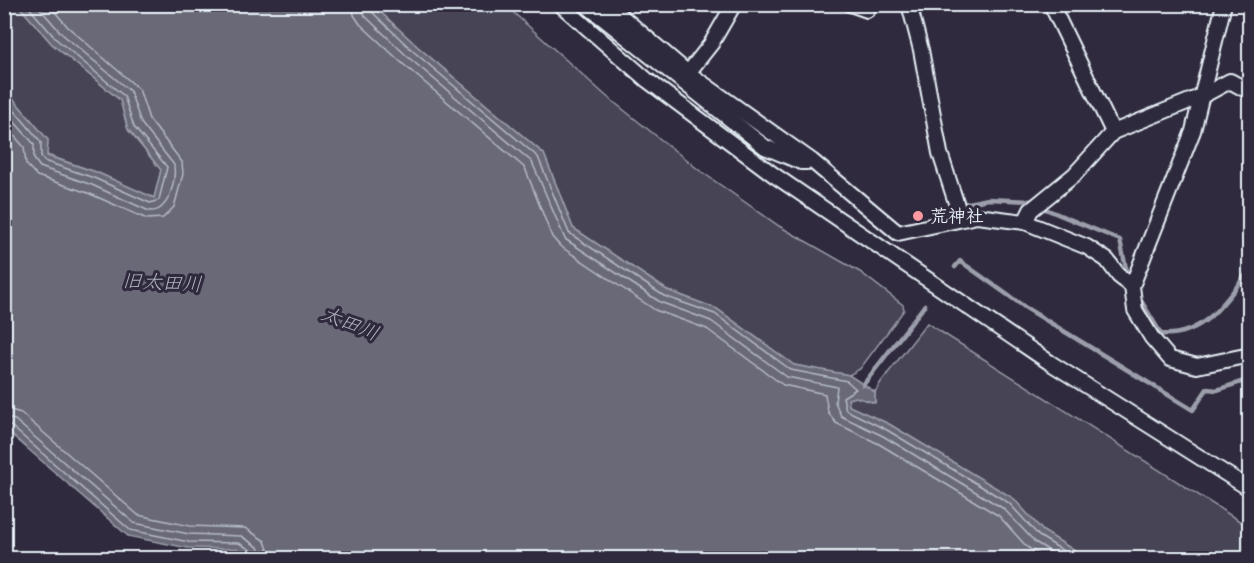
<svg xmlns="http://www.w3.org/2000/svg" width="1254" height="563" font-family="'Balsamiq Sans','Klee One',sans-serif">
<rect width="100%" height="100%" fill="#2f2a3d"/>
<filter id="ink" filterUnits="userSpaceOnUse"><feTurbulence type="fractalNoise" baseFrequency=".0167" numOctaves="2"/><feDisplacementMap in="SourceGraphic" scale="12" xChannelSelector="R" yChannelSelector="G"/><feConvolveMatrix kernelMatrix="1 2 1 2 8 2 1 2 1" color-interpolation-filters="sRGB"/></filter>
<g filter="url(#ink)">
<g fill="#464455" stroke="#979aa6" stroke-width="1.5">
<polygon points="4,5 18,5 52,44 120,100 128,130 161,170 154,198 96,172 47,155 48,140 5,89"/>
<polygon points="373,5 505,5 605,95 699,170 779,226 860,272 903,305 904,310 860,369 849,375 794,365 717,309 667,290 573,228 544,154 418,47"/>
<polygon points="927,323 1249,527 1249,558 1086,558 1043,531 1013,498 889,424 849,406 848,399 856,397 875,402 875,392 881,382"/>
</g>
<polygon fill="#696978" stroke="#9c9fab" stroke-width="1.5" points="18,5 373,5 418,47 544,154 573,228 667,290 717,309 794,365 849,375 875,392 875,403 856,397 848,399 849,406 889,424 1013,498 1043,531 1086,558 252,558 237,549 188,548 128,536 5,429 5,89 48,140 47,156 96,172 154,198 161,170 128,129 120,100 52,44"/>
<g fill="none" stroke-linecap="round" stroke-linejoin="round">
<g stroke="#b5bbc5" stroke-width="1.5">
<polyline points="352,4 354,15 360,24 403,64 525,168 552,237 560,246 655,310 707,329 783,385 825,394 828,412 836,423 879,444 999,516 1027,547 1044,558"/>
<polyline points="361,4 365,16 408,57 532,162 565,239 660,302 711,321 787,377 837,387 835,402 841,416 883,436 1004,509 1035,542 1061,558"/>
<polyline points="369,4 371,11 414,52 538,157 569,233 664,296 715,314 791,370 847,381 856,389 843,397 846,410 887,430 1009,503 1039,536 1075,558"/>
<polyline points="4,98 41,142 41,156 44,161 94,178 150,203 159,200 167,167 134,127 124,96 56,39 26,4"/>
<path d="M4,110L34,144V159L40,167L92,185L149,211C169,213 176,181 174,165L141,123L130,91L62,34L36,4"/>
<polyline points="4,124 24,147 26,164 37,176 88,193 147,219 163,218 174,207 183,174 182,162 149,119 139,89 68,27 48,4"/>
<polyline points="4,408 21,413 138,515 190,526 245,528 265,541 271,558"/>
<polyline points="4,417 15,420 134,523 189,534 241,536 258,547 262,558"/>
<polyline points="4,425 11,426 130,530 189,542 239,543 252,551 255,558"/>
</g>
<g stroke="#9c9fab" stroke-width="4.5">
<polyline points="959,190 964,204 988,199 1031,201"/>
<polyline points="1043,208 1120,240 1127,273"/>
<polyline points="955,267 960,261 1026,308 1193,410 1207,389 1217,390 1250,379"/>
<path d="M1140,299L1161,334C1204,338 1227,299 1250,269"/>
<polyline points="863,385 925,305"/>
</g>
<defs>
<g id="minor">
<polyline points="560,4 647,80 774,175 1049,362 1250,489"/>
<polyline points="585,4 765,147 801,162 807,162"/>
<polyline points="607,4 688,73 812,161 898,233 977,216 1025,222 1087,247 1107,260 1119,276 1132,286"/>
<polyline points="850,4 867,10"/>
<polyline points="909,4 921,50 940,153 961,218"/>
<polyline points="1051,4 1113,132"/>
<polyline points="1224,4 1193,131 1132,286 1135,310 1152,338 1170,359 1197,366 1250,355"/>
<polyline points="688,73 711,44 734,4"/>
<polyline points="1025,222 1031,210 1074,175 1113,132 1202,96 1230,81 1250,92"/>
</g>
</defs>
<use href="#minor" stroke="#e8f1f8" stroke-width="18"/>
<use href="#minor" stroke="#2f2a3d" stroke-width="14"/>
</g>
</g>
<circle fill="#ff9aa2" stroke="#2f2a3d" stroke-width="2" cx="918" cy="216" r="6"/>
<g text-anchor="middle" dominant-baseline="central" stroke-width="6" stroke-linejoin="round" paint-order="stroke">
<g font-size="18" font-weight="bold" fill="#e8f1f8" stroke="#2f2a3d" text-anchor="start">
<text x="930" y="216">荒神社</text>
</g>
<g font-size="20" font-style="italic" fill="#afb4be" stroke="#2f2a3d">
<text transform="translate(162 283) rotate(3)">旧太田川</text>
<text transform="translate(350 324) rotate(22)">太田川</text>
</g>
</g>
<rect width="1254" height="563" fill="none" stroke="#2f2a3d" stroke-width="24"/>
<rect x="12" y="12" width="1230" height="539" fill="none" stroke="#e8f1f8" stroke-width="2" filter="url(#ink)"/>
</svg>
